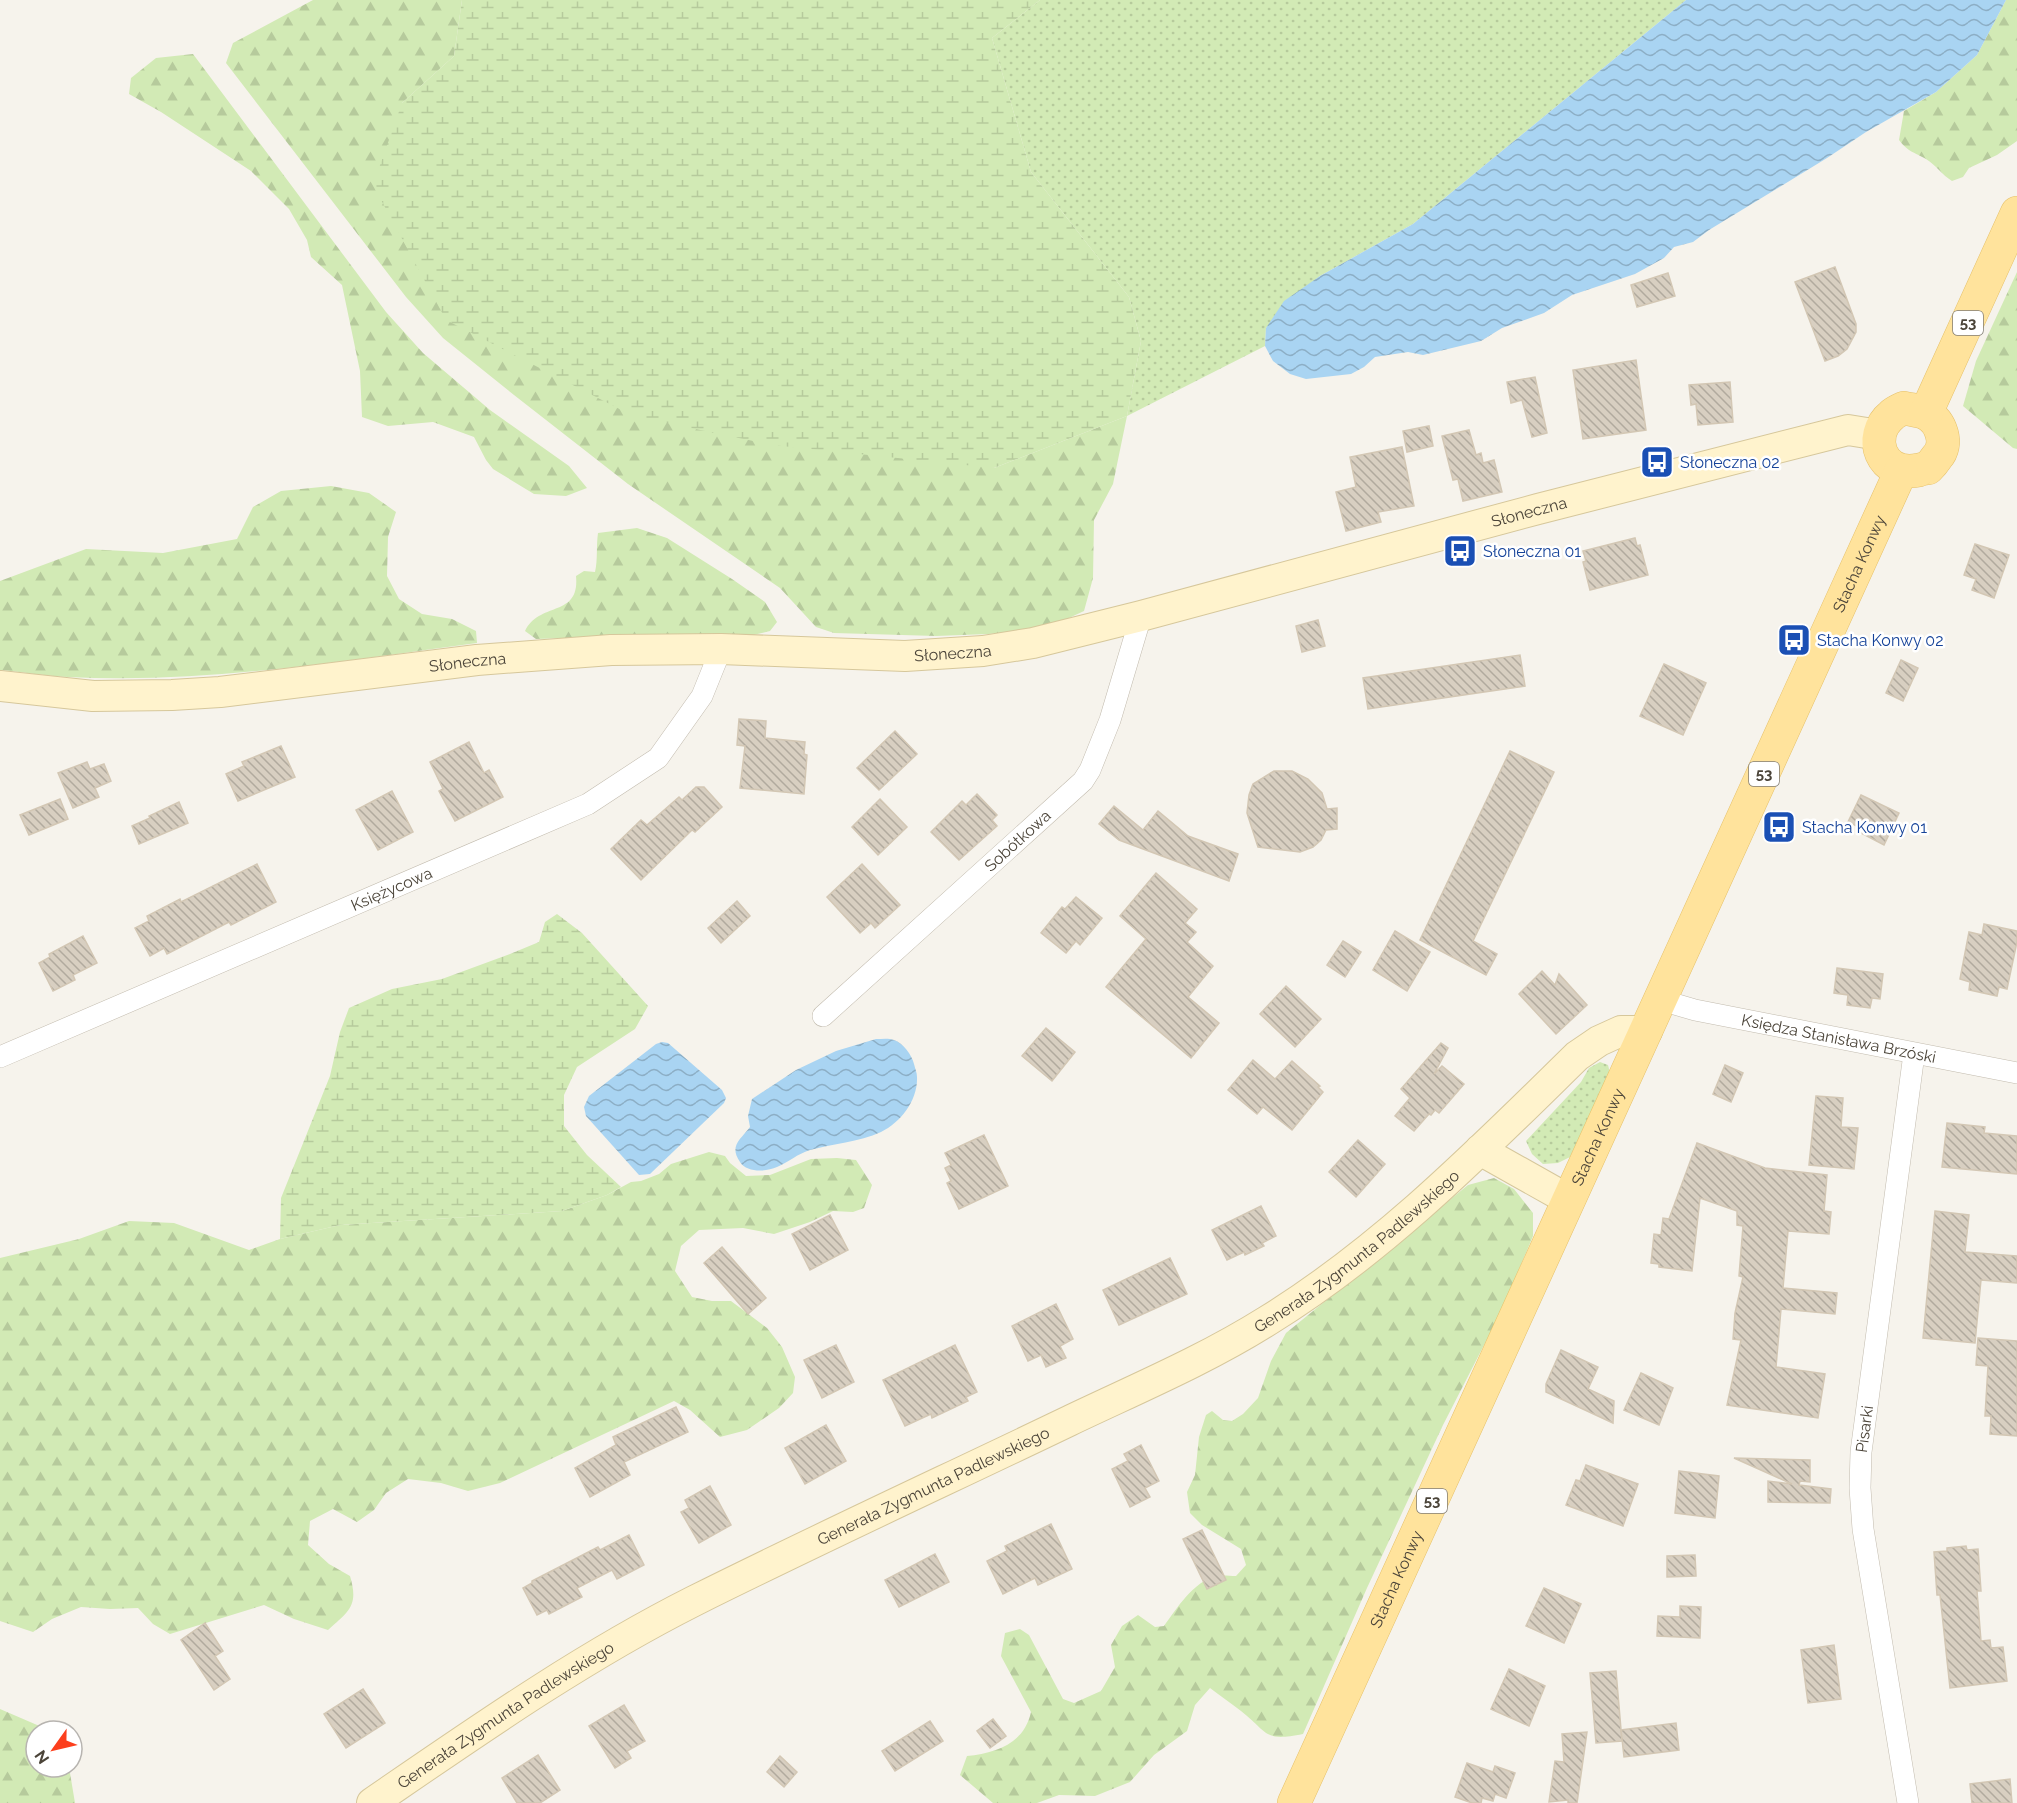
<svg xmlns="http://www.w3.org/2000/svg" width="2017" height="1803" font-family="Raleway,sans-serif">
<defs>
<pattern id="grass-dots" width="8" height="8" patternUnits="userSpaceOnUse" patternTransform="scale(1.5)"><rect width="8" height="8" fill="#d2eab5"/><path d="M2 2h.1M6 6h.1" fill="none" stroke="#b6ca9c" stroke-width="1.8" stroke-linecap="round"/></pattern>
<pattern id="forest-firs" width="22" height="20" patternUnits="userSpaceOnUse" patternTransform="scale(1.5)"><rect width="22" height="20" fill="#d2eab5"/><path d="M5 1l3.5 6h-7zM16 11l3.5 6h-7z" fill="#b6ca9c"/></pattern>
<pattern id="wetland-marsh" width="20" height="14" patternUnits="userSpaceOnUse" patternTransform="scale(1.5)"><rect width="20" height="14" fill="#d2eab5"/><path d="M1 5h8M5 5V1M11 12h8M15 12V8" fill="none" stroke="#b6ca9c"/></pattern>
<pattern id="water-waves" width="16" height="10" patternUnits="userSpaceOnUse" patternTransform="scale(1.5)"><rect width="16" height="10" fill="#a9d4f2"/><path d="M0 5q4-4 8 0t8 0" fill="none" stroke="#8caec5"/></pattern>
<pattern id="building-back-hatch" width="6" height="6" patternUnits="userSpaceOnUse" patternTransform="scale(1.5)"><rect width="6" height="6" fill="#d8cfc1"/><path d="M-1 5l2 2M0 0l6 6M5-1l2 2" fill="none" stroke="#b1aa9e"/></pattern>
</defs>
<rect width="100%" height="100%" fill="#f6f3ec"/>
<g fill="url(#grass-dots)">
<polygon points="1040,0 1686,0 1413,224 1320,276 1266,328 1265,346 1127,416 1141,341 1129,297 1031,172 992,38"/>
<polygon points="1600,1062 1608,1065 1610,1073 1570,1157 1558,1163 1543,1164 1532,1154 1526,1141 1581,1082 1589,1068"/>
</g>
<g fill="url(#forest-firs)">
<polygon points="313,0 462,0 454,56 402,103 994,468 1127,416 1113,484 1094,520 1093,578 1084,611 1056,624 1031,630 988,634 936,636 834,633 816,627 780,588 628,484 514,395 443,338 406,297 226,63 233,43"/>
<path d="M2006,0H2017V141L1997,155L1969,168L1963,177L1952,181C1942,175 1936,165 1926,159C1914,152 1908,152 1899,140L1904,111L1936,92L1977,55Z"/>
<polygon points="193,54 386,312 423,353 490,410 569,466 587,488 566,496 534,494 493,469 486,460 474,437 433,422 388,426 362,417 360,371 342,285 311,257 307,240 289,209 251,171 161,112 129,94 131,78 156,58"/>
<polygon points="2017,272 2017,449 2013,448 1963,406 1976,361"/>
<path d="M331,486L369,493L396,512L388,537L387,576L399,599L422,614L452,619L476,631L477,643C342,661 205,684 68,677C45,676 23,672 0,670V581L86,549L163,553L237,539L253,507L281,491Z"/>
<path d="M637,528L667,538L732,579L765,602L777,622L770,631L749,636L730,634L651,635L536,639L525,631C540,601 580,618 576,576L584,571L595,572C598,559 596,547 598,533Z"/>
<path d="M709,1152L725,1156L730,1163L746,1176L770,1175L811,1159L837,1158L856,1160L872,1185L864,1208L853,1212L833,1211L810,1222L774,1234L743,1228L699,1230L681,1246L675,1271L692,1297L712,1301H731L767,1328L782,1347L795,1377L793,1393L779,1408L747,1430L720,1437L690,1410L674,1401L500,1483L468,1491L441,1483L408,1479L386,1493L374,1510L357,1522L333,1509L310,1521L308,1545L329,1564L350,1576C359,1606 349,1611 328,1630L294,1619L264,1605L170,1634L153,1624L138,1608L110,1609L81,1607L52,1619L33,1632L0,1621V1258L79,1239L129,1221L174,1223L249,1250L280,1239L340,1225L562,1211L607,1195L631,1182L641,1181L659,1174L671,1164Z"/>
<path d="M1494,1178L1514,1189L1533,1213V1236L1501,1312L1443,1425L1367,1588L1303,1734C1263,1742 1269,1733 1241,1711C1231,1703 1220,1696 1210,1688L1195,1705L1187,1731L1154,1755L1130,1782L1095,1796L1059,1795L1037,1803H993L960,1775L967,1756C996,1753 1024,1744 1031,1712L1001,1656L1005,1633L1020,1629L1029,1635L1063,1699L1074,1703L1101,1691L1115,1667L1111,1645L1122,1626L1138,1615L1155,1627L1164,1626C1177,1608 1193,1582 1216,1576C1222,1575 1230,1576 1236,1576L1246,1565L1241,1549L1202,1525L1190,1513L1187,1492L1195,1475L1199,1437L1206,1415L1212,1411L1223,1420L1232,1421L1243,1414L1258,1398L1271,1361L1286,1333L1468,1185Z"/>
<polygon points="0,1709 51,1731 36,1731 36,1767 69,1767 75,1803 0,1803"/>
</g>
<g fill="url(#wetland-marsh)">
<polygon points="462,0 1040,0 992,38 1031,172 1129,297 1141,341 1127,416 994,468 772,445 633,416 446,320 373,185 402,103 454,56"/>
<polygon points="557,914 582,933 648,1006 635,1029 577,1067 564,1095 564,1126 587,1155 621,1187 607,1195 562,1211 340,1225 280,1239 281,1198 330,1076 340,1032 349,1008 392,989 442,979 510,954 539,942 545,922"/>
</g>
<g fill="url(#water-waves)">
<polygon points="1686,0 2006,0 1977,55 1936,92 1866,132 1827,158 1709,230 1693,242 1674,247 1664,258 1635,274 1572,295 1544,313 1502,328 1481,341 1423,355 1408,352 1375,357 1364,367 1351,374 1306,379 1290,374 1273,361 1265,346 1266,328 1284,301 1320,276 1413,224"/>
<path d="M876,1039C882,1039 889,1038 894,1040C903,1043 912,1055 914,1064C915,1068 917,1073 917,1077C918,1100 901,1122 881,1132C859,1142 832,1144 810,1150C797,1154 789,1162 777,1167C766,1172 747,1173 740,1162C729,1146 740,1140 750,1127L748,1116L752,1099L796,1070L836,1051Z"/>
<polygon points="662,1042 668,1043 722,1090 726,1098 724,1103 650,1174 639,1175 586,1116 584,1107 589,1096 656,1044"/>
</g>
<g fill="url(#building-back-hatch)" stroke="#d3c7b4" stroke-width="1.5">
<polygon points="1835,267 1856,324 1856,332 1847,349 1838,356 1825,361 1795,282"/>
<polygon points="1668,273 1675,296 1637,307 1631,285"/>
<polygon points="1636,360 1646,430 1583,439 1573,370"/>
<polygon points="1535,377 1547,433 1532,437 1522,400 1511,403 1507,382"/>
<polygon points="1730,382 1733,422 1698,425 1696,404 1691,405 1689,385"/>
<polygon points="1429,426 1433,446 1407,452 1403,431"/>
<polygon points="1469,430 1476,455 1481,453 1483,463 1494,460 1502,492 1463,501 1458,479 1453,480 1442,436"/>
<polygon points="1402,447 1414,506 1378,512 1381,522 1346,531 1336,492 1356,487 1350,457"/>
<polygon points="1635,538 1637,546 1640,545 1648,575 1590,590 1583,562 1586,561 1583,551"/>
<polygon points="1975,544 2009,555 1994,598 1972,590 1976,579 1964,575"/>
<polygon points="1318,620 1325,646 1302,652 1296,626"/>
<polygon points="1520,655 1525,686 1368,709 1363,678"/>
<polygon points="1901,660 1918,668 1903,701 1886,693"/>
<polygon points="1664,664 1706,683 1683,735 1640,716"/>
<polygon points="739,719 766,721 765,738 805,742 804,754 807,755 804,794 740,788 745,746 737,745"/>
<polygon points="895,731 917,754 879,790 857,768"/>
<polygon points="469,742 484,773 489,770 503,797 455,821 439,791 443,789 430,762"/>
<polygon points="281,746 295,777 238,801 226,774 244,766 242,762"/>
<polygon points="1510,751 1554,772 1473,941 1497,954 1486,975 1420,940"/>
<polygon points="87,762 90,769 104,764 111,781 95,788 99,797 73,808 58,773"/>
<polygon points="1274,771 1292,771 1308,779 1322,793 1327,809 1337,808 1337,829 1326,830 1321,840 1313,847 1300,852 1258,847 1247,813 1249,795 1253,784"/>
<polygon points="696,787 704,787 722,807 695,832 692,830 641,880 611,849 641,820 647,825 679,797 682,800"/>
<polygon points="392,791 413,832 378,850 356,810"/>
<polygon points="977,794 997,815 992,820 997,826 959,860 931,832 962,801 966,805"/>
<polygon points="1861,795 1899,813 1884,845 1859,832 1861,828 1848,822"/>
<polygon points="60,799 68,819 29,835 20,815"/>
<polygon points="880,799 907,827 878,855 852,827"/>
<polygon points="179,802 188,823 139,844 132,826 150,818 149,816"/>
<polygon points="1114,806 1143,830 1158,811 1188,836 1238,854 1229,881 1119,840 1099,824"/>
<polygon points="257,864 276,902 231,925 229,922 167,954 164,948 150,956 135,928 149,921 147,916 180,899 181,902"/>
<polygon points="862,864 900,905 875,928 871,923 860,933 827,897"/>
<polygon points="1156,873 1197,909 1185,923 1196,932 1187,942 1213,966 1188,997 1219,1023 1191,1058 1106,987 1146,939 1120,916"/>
<polygon points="1076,897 1102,918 1080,945 1076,941 1066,953 1041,933 1062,907 1065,909"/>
<polygon points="737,901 750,916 721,943 708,928"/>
<polygon points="1984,924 2017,931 2017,942 2007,989 1999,987 1997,996 1969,990 1970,982 1960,979 1969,932 1982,935"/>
<polygon points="1395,931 1430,952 1407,991 1373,970"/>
<polygon points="83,936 97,963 73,975 75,980 53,991 39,963 50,957 49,954"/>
<polygon points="1343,941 1361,952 1345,977 1327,965"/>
<polygon points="1837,968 1883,974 1880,999 1872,998 1870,1008 1847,1005 1848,995 1834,993"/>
<polygon points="1542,971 1555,985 1559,974 1587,1005 1556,1034 1519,994"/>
<polygon points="1286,986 1321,1019 1295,1047 1260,1014"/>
<polygon points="1046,1028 1075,1052 1052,1081 1022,1056"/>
<polygon points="1441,1043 1448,1048 1434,1074 1442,1066 1464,1084 1439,1113 1435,1110 1431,1115 1429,1114 1414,1131 1395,1116 1410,1098 1401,1089"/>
<polygon points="1253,1060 1275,1079 1292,1061 1320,1086 1318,1087 1323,1092 1292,1130 1263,1107 1257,1114 1228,1090"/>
<polygon points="1725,1065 1743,1073 1731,1102 1713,1094"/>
<polygon points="1816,1096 1843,1098 1841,1127 1858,1128 1854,1169 1809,1165"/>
<polygon points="1947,1123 1985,1127 1984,1133 2017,1136 2017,1174 1942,1167"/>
<polygon points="984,1135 1008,1186 959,1209 947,1183 951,1181 945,1168 951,1165 945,1153"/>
<polygon points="1358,1140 1385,1164 1356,1197 1329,1172"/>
<polygon points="1697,1143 1765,1168 1827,1175 1824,1211 1831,1212 1829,1234 1788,1231 1783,1288 1837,1293 1835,1314 1781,1309 1776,1367 1825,1374 1818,1418 1727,1405 1741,1340 1733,1339 1735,1313 1743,1277 1739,1276 1743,1226 1737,1225 1737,1211 1700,1198 1692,1271 1659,1267 1659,1264 1651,1263 1654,1234 1661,1235 1663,1218 1669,1219"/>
<polygon points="1261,1206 1276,1236 1262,1243 1264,1246 1245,1255 1244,1252 1227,1260 1212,1230"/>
<polygon points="1935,1211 1969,1215 1965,1252 2017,1256 2017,1283 1981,1280 1975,1343 1923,1338"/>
<polygon points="830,1215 848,1250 810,1270 792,1234"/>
<polygon points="722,1247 766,1298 748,1314 704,1263"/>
<polygon points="1170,1258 1187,1294 1119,1325 1103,1290"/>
<polygon points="1056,1304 1073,1339 1060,1346 1066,1358 1046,1367 1041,1355 1028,1361 1012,1326"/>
<polygon points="1978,1338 2017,1341 2017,1436 1990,1434 1991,1416 1985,1416 1988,1366 1976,1365"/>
<polygon points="836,1345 854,1382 822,1398 804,1360"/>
<polygon points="955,1345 977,1392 966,1397 968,1401 932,1418 931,1414 905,1426 883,1380"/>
<polygon points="1561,1350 1598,1367 1588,1389 1614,1401 1613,1423 1546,1392 1546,1384"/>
<polygon points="1641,1373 1673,1388 1659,1425 1624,1410"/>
<polygon points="676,1407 688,1432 624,1462 630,1475 590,1497 575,1468 616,1445 613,1437"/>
<polygon points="826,1425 846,1461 805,1484 785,1448"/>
<polygon points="1141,1445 1159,1481 1145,1488 1150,1497 1130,1507 1112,1469 1128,1461 1124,1454"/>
<polygon points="1734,1458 1810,1460 1810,1482 1800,1481 1799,1485 1831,1489 1830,1503 1768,1502 1768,1481 1792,1484"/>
<polygon points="1586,1465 1638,1484 1623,1526 1566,1505 1576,1480 1580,1481"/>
<polygon points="1679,1471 1719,1476 1715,1518 1675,1513"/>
<polygon points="710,1486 731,1525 699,1543 681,1512 689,1508 685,1500"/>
<polygon points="1051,1524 1072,1569 1038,1585 1035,1578 1003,1594 987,1561 1007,1551 1005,1546"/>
<polygon points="1202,1530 1226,1580 1207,1589 1183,1539"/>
<polygon points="629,1535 644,1565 617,1579 612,1570 577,1588 582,1597 549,1614 547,1610 537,1615 523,1588 532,1583 532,1581 598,1547 600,1550"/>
<polygon points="1966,1546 1967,1550 1978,1549 1981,1591 1977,1591 1981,1641 1990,1640 1991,1648 2003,1647 2007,1681 1950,1688 1940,1595 1937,1595 1934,1552 1947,1551 1947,1548"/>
<polygon points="935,1554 949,1582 899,1607 885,1580"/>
<polygon points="1695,1555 1696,1576 1667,1577 1667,1556"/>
<polygon points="1544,1588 1581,1604 1564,1643 1526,1626"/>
<polygon points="1680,1606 1701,1607 1700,1638 1657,1636 1658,1616 1680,1617"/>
<polygon points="205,1623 223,1651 215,1656 230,1679 214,1690 181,1640"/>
<polygon points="1834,1645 1841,1699 1808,1703 1801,1650"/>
<polygon points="1509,1669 1545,1686 1529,1726 1491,1709"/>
<polygon points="1616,1671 1622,1741 1596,1743 1590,1673"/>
<polygon points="363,1689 385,1723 346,1748 324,1714"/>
<polygon points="624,1705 645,1741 627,1751 631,1758 615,1768 589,1726"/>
<polygon points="993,1719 1006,1736 990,1748 977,1731"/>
<polygon points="930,1721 943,1741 895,1771 882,1751"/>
<polygon points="1676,1723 1679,1750 1624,1757 1621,1730"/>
<polygon points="1587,1732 1577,1803 1568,1803 1568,1800 1549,1802 1555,1761 1564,1762 1562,1734"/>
<polygon points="538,1755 560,1790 540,1803 517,1803 502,1778"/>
<polygon points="780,1756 797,1772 784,1787 767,1772"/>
<polygon points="1467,1763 1493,1772 1495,1766 1515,1773 1506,1798 1495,1794 1493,1801 1482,1798 1481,1803 1472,1803 1455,1797"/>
<polygon points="2010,1779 2012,1803 1972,1803 1970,1784"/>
</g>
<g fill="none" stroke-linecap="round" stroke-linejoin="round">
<defs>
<g id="street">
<path id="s1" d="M1661,1000L1695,1010L2017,1073"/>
<path id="s2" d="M823,1016L1083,781L1090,770L1110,720L1141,616"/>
<path id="s3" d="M0,1057L588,804L658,758L702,696L721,649"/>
<path id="s4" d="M1908,1803L1863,1529L1860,1488L1861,1452L1914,1054"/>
</g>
<g id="secondary">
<path id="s5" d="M0,686L93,696L172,695L220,692L477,660L611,650L721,649L905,656L983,651L1033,643L1141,616L1538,509L1848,430L1879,435"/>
<polyline points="1480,1150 1569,1200"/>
<path id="s6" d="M372,1803C477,1731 581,1658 694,1601C818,1539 944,1481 1069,1421C1136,1389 1205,1360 1267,1321C1384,1249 1480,1151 1577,1056L1599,1041L1621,1031H1647"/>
</g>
<g id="primary">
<path d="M1904,408C1911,410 1920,410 1927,414C1941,422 1949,444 1937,457C1935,460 1931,465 1928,468C1928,468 1920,469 1919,470C1881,478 1866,436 1892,415C1895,412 1900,410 1904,408Z"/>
<polyline points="1926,413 2017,213"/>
<path id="s7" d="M1294,1803L1901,471"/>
</g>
</defs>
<use href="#street" stroke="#c2bbae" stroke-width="22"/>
<use href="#secondary" stroke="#d6c79b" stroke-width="32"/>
<use href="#primary" stroke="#e6c16a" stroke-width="34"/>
<use href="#street" stroke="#fff" stroke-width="21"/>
<use href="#secondary" stroke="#fff3cd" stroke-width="30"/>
<use href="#primary" stroke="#ffe39c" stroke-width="33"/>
</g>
<defs>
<symbol id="bus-square" viewBox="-11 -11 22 22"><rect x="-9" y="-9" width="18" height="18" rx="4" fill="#1a4fb4" stroke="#fff"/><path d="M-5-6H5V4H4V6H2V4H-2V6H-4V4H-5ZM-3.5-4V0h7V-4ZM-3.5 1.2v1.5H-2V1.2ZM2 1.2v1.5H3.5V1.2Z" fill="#fff"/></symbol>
</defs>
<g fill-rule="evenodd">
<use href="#bus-square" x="1638" y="443" width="38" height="38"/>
<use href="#bus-square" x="1441" y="532" width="38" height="38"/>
<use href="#bus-square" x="1775" y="621" width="38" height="38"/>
<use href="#bus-square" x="1760" y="808" width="38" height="38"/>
</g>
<g text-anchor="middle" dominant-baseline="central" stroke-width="5" stroke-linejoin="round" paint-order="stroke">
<g fill="#fff" stroke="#817c74" stroke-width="1.5">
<rect x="1953" y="311" width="30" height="24" rx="4.5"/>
<rect x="1749" y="762" width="30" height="24" rx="4.5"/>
<rect x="1417" y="1489" width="30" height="24" rx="4.5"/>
</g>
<g font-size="15" font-weight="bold" fill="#4b4439">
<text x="1968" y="323">53</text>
<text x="1764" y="774">53</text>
<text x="1432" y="1501">53</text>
</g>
<g font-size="16" fill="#164399" stroke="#fff" text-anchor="start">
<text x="1680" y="462">Słoneczna 02</text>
<text x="1483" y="551">Słoneczna 01</text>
<text x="1817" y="640">Stacha Konwy 02</text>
<text x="1802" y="827">Stacha Konwy 01</text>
</g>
<g font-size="16" fill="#4b4439" stroke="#fff">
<text stroke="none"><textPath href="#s5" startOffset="1550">Słoneczna</textPath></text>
<text stroke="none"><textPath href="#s7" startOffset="1362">Stacha Konwy</textPath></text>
<text stroke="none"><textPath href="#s5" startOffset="956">Słoneczna</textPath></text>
<text stroke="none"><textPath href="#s5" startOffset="470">Słoneczna</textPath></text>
<text stroke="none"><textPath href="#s2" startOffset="262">Sobótkowa</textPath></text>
<text stroke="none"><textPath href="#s3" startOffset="426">Księżycowa</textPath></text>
<text stroke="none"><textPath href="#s1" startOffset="182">Księdza Stanisława Brzóski</textPath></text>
<text stroke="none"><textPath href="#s7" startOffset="732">Stacha Konwy</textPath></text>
<text stroke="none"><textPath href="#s6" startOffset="1132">Generała Zygmunta Padlewskiego</textPath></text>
<text stroke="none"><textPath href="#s4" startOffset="378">Pisarki</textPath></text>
<text stroke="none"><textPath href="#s6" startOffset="646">Generała Zygmunta Padlewskiego</textPath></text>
<text stroke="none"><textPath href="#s7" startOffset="246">Stacha Konwy</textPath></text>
<text stroke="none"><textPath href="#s6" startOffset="160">Generała Zygmunta Padlewskiego</textPath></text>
</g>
</g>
<g transform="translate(54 1749) rotate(236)"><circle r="28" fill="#ffffff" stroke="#b7b4b0" stroke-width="1.5"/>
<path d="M0-4.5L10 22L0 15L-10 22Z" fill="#fc3f1d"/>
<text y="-9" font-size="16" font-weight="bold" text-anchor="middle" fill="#4b4439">N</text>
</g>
</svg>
